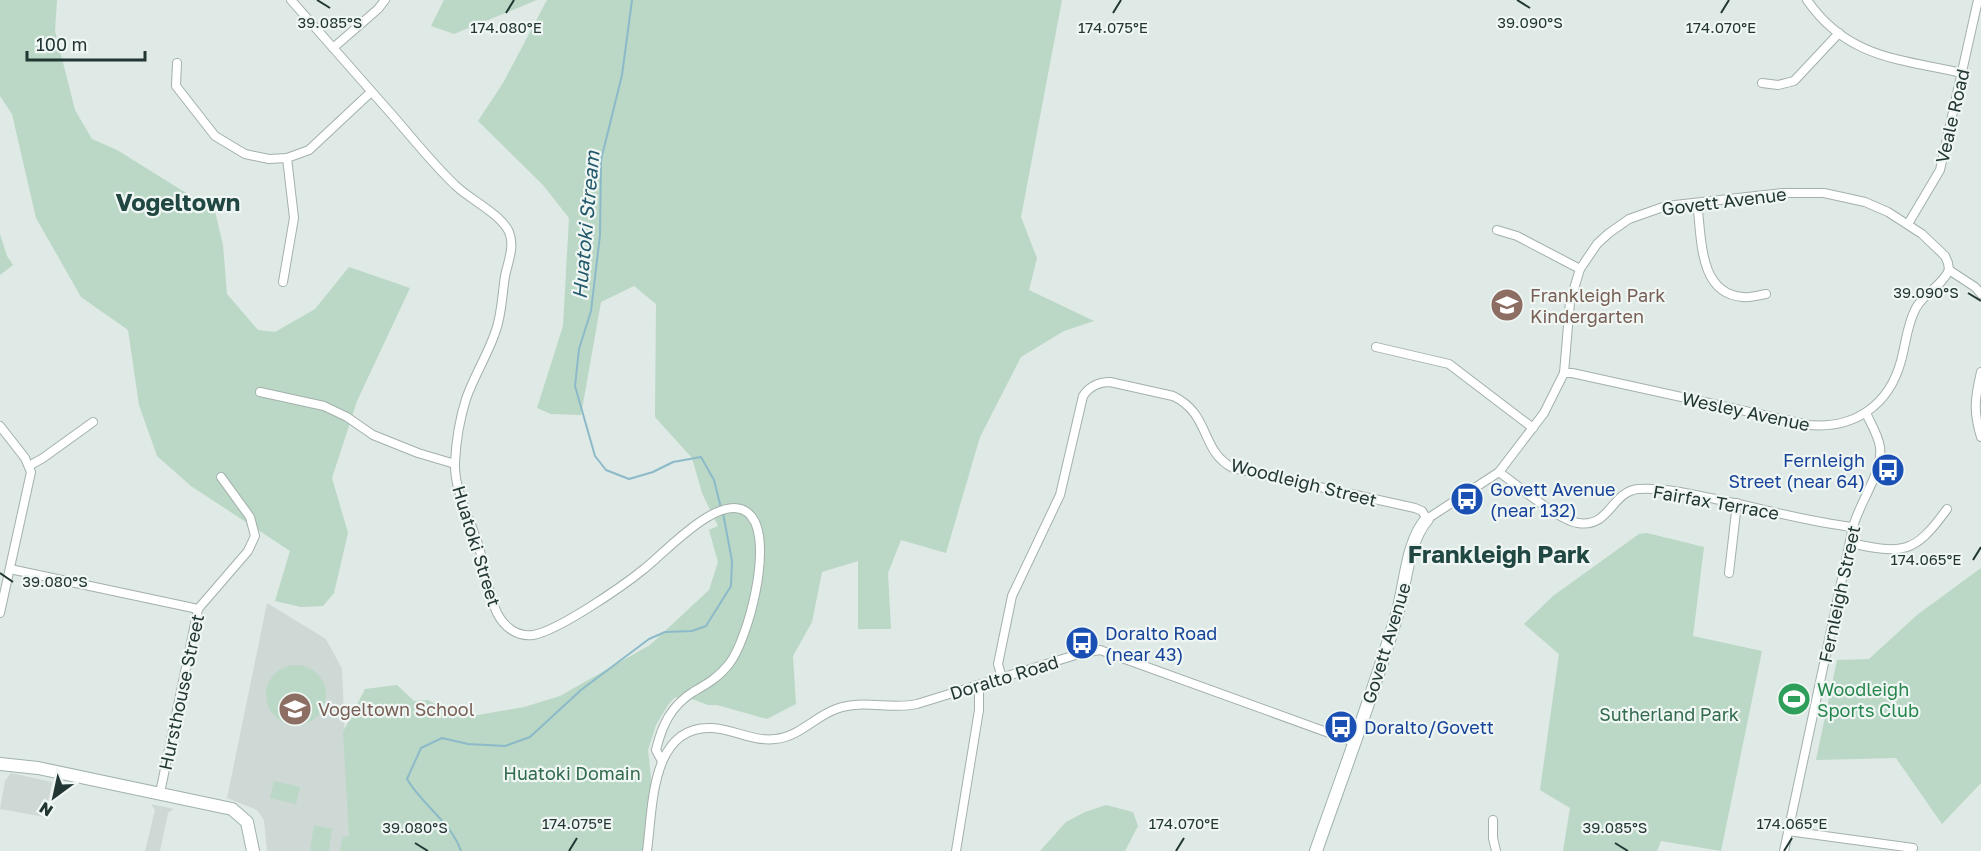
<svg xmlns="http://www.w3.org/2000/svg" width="1981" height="851" font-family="'Golos Text',sans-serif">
<rect width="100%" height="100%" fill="#dfe9e5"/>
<g fill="#ced8d5">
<polygon points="267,603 326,639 342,669 350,851 267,851 264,820 257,810 227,798"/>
<polygon points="11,773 52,782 45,817 0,809 5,781"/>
<polygon points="151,804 174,809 168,813 160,851 145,851 155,810"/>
</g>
<g fill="#bad8c5">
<polygon points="0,0 57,0 55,31 75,110 92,139 117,150 215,211 223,245 227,294 258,330 275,332 315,309 349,267 410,288 357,401 332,478 348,533 334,593 323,606 301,607 275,601 290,551 191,486 157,456 139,405 128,330 81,297 36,218 12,114 0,96"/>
<polygon points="444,0 537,0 454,34 431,26"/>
<polygon points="547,0 1062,0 1021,217 1037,258 1029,290 1094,321 1064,331 1021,357 980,437 946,553 901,540 888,573 891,629 858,629 858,561 822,572 812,622 793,656 796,704 767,719 717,705 708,705 684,696 674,698 668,705 656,725 648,750 653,796 644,851 340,851 343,837 349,836 343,732 365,689 397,685 414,701 428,700 450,712 472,716 524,707 560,696 650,645 709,590 718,562 709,530 718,526 702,493 692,458 655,417 656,304 634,286 601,302 581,415 551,414 537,408 563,326 569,218 543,185 478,121 503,83"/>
<polygon points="0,234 7,256 13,265 0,275"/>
<polygon points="1647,533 1704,547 1693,636 1762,651 1721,851 1661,841 1657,851 1563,851 1570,808 1540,790 1559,654 1524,624 1553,596 1639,534"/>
<polygon points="1981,568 1981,783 1942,824 1896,758 1816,760 1837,660 1869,659 1917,615"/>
<circle cx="296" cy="695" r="30"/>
<polygon points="274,781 300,787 296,804 270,798"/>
<polygon points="1106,805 1133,812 1138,826 1125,851 1040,851 1066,822 1085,812"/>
<polygon points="314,825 332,829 329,851 310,851"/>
</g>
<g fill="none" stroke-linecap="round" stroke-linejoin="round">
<g stroke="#8cbac9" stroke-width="2">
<polyline points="632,0 622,75 601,160 600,235 591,311 579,349 575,386 595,456 606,470 629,479 653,472 673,462 701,457 714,480 721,508"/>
<path d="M461,851C451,822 422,805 407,779L421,748L442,738L468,744L505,746L530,737L581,690L649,639L665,632L692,631L706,626L731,586L732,561L723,513"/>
</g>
<defs>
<g id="street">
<path d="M291,0C325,39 360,78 394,117C414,140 433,164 455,185C469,199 501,214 509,232C515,246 508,262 505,276C502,295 502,315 495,333C487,356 474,376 466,399C460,418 456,442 455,463C454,490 470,519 478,544C485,566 487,591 497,613C504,627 517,637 533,635C558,631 623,586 644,569C665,553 725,485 751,516C774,542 748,640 729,664C719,677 707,684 693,692C671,706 662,725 656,750L662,761"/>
<path d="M1807,0C1847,58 1899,59 1962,73"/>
<polyline points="333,48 378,9 385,0"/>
<polyline points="177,63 176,86 215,136 245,154 269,159 287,158 309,150 371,92"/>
<polyline points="1762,83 1778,85 1794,81 1839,33"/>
<path d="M1697,203C1702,234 1697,294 1743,297C1750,298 1759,295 1766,294"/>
<polyline points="1908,224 1940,170 1978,0"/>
<polyline points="1497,230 1517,236 1580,269"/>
<polyline points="1949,270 1975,287 1981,294"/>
<polyline points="283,282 294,218 287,158"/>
<polyline points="1376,347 1449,364 1533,428"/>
<path d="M1981,372C1975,398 1973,411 1981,437"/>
<path d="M1564,373H1572L1809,425C1855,429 1889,405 1901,361C1906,343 1907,324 1916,308C1924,293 1942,286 1949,270"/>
<polyline points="260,392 324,406 347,417 373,435 418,453 455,464"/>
<polyline points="0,426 25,458 31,472 0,613"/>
<polyline points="29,466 43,458 93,422"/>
<path d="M1499,472C1517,485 1558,520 1578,523C1610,528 1611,492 1638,489C1663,487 1691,494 1715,499C1760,508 1808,522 1853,527"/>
<path d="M1850,543C1902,554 1914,555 1947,509"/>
<polyline points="10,569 198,609"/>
<polyline points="1729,573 1737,503"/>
<path d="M1002,678L998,664L1012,596L1060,495L1083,396C1089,387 1099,382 1110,382L1173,396C1211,414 1200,451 1233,468L1415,508L1422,511L1427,519L1499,472L1544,413L1564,373L1570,302L1580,269L1597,244L1609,233L1629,219L1666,206L1783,193H1824L1865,202L1888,212L1922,234L1945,256L1948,263L1949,270"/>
<polyline points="160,793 198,609 248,551 255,536 250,517 221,477"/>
<polyline points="1493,820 1493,838 1496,851"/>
<polyline points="1788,831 1913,848"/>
<path d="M647,851C653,808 650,725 712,728C733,729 754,742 775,739C799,737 814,717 836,709C862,699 891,710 917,704L1082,653L1100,650L1354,742"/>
<polyline points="956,851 979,710 979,691 977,685"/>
<path d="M1784,851L1853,527C1860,501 1883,472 1880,447C1878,435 1871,424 1866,413"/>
</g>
<g id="secondary">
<polyline points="0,764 38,768 232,809 247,822 253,851"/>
<path d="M1316,851C1343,774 1372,697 1396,618C1406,587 1406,543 1427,519"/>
</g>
</defs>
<use href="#street" stroke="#a3b0ac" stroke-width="10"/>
<use href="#secondary" stroke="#a0b3ae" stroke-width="14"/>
<use href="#street" stroke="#fff" stroke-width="8"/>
<use href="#secondary" stroke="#fff" stroke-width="12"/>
</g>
<path fill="none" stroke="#223733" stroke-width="2" d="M317,0L330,8M1517,0L1530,8M506,13L514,0M1113,13L1121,0M1721,13L1729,0M1968,293L1981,301M1973,560L1981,547M0,573L13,582M415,843L428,851M1615,843L1628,851M569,851L577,838M1176,851L1184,838M1784,851L1792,838"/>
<defs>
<symbol id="school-disc" viewBox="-11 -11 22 22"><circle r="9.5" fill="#8d6e63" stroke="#eff6f3"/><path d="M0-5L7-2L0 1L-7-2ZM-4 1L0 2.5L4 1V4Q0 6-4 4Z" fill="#fff"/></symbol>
<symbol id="bus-disc" viewBox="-11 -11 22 22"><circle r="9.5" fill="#1a4fb4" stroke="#eff6f3"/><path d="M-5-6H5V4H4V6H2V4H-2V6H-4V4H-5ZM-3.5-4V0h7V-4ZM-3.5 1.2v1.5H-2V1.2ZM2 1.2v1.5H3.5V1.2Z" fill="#fff"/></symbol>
<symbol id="stadium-disc" viewBox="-11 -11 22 22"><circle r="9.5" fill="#2e9e5b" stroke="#eff6f3"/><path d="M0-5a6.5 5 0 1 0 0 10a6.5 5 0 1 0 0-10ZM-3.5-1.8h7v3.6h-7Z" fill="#fff"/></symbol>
</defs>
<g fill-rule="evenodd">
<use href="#school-disc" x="1488" y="286" width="38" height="38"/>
<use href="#bus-disc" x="1869" y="451" width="38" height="38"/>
<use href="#bus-disc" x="1448" y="480" width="38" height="38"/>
<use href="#bus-disc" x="1063" y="624" width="38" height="38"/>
<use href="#stadium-disc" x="1775" y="680" width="38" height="38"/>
<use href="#school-disc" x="276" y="690" width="38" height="38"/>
<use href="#bus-disc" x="1322" y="708" width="38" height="38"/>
</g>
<g text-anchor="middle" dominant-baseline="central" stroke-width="4.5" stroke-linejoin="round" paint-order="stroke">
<g font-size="18" fill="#223733" stroke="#eff6f3">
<text transform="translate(1952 116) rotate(-77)">Veale Road</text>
<text transform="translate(1724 201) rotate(-7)">Govett Avenue</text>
<text transform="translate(1746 411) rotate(12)">Wesley Avenue</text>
<text transform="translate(1304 482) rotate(14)">Woodleigh Street</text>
<text transform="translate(1716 502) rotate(10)">Fairfax Terrace</text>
<text transform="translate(477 546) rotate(73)">Huatoki Street</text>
<text transform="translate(1839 594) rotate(-78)">Fernleigh Street</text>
<text transform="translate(1386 643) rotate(-73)">Govett Avenue</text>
<text transform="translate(1004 677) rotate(-17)">Doralto Road</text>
<text transform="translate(181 692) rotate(-78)">Hursthouse Street</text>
</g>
<g font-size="18" fill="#785e54" stroke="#eff6f3" text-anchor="start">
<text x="1530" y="295">Frankleigh Park<tspan x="1530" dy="21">Kindergarten</tspan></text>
<text x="318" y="709">Vogeltown School</text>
</g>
<g font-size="18" fill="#164399" stroke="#eff6f3" text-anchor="start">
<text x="1865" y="460" text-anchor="end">Fernleigh<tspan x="1865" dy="21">Street (near 64)</tspan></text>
<text x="1490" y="489">Govett Avenue<tspan x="1490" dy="21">(near 132)</tspan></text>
<text x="1105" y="633">Doralto Road<tspan x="1105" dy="21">(near 43)</tspan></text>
<text x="1364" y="727">Doralto/Govett</text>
</g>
<g font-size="18" fill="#27864d" stroke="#eff6f3" text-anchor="start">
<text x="1817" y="689">Woodleigh<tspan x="1817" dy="21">Sports Club</tspan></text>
</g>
<g font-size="18" fill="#316a4c" stroke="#eff6f3">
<text x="1669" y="714">Sutherland Park</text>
<text x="572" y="773">Huatoki Domain</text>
</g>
<g font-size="20" font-style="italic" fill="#23596c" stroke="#eff6f3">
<text transform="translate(585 225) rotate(-85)">Huatoki Stream</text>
</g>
<g font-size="24" font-weight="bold" fill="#204741" stroke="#eff6f3">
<text x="178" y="201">Vogeltown</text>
<text x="1499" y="553">Frankleigh Park</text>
</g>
</g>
<g font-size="15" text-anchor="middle" fill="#223733" stroke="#eff6f3" stroke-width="4.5" stroke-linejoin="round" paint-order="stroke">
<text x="330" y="28">39.085°S</text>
<text x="1530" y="28">39.090°S</text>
<text x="1113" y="33">174.075°E</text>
<text x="1721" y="33">174.070°E</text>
<text x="506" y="33">174.080°E</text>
<text x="1926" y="298">39.090°S</text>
<text x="1926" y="565">174.065°E</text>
<text x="55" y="587">39.080°S</text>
<text x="577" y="829">174.075°E</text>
<text x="1184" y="829">174.070°E</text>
<text x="1792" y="829">174.065°E</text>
<text x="415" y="833">39.080°S</text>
<text x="1615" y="833">39.085°S</text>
</g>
<g transform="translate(54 797) rotate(213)" stroke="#eff6f3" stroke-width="4.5" paint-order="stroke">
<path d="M0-4.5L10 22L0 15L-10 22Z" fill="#223733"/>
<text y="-9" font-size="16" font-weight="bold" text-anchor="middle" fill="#223733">N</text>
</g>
<path d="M27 51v9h118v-9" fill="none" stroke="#223733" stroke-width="3"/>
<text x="36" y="51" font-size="18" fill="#223733" stroke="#eff6f3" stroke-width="4.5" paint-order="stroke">100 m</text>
</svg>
